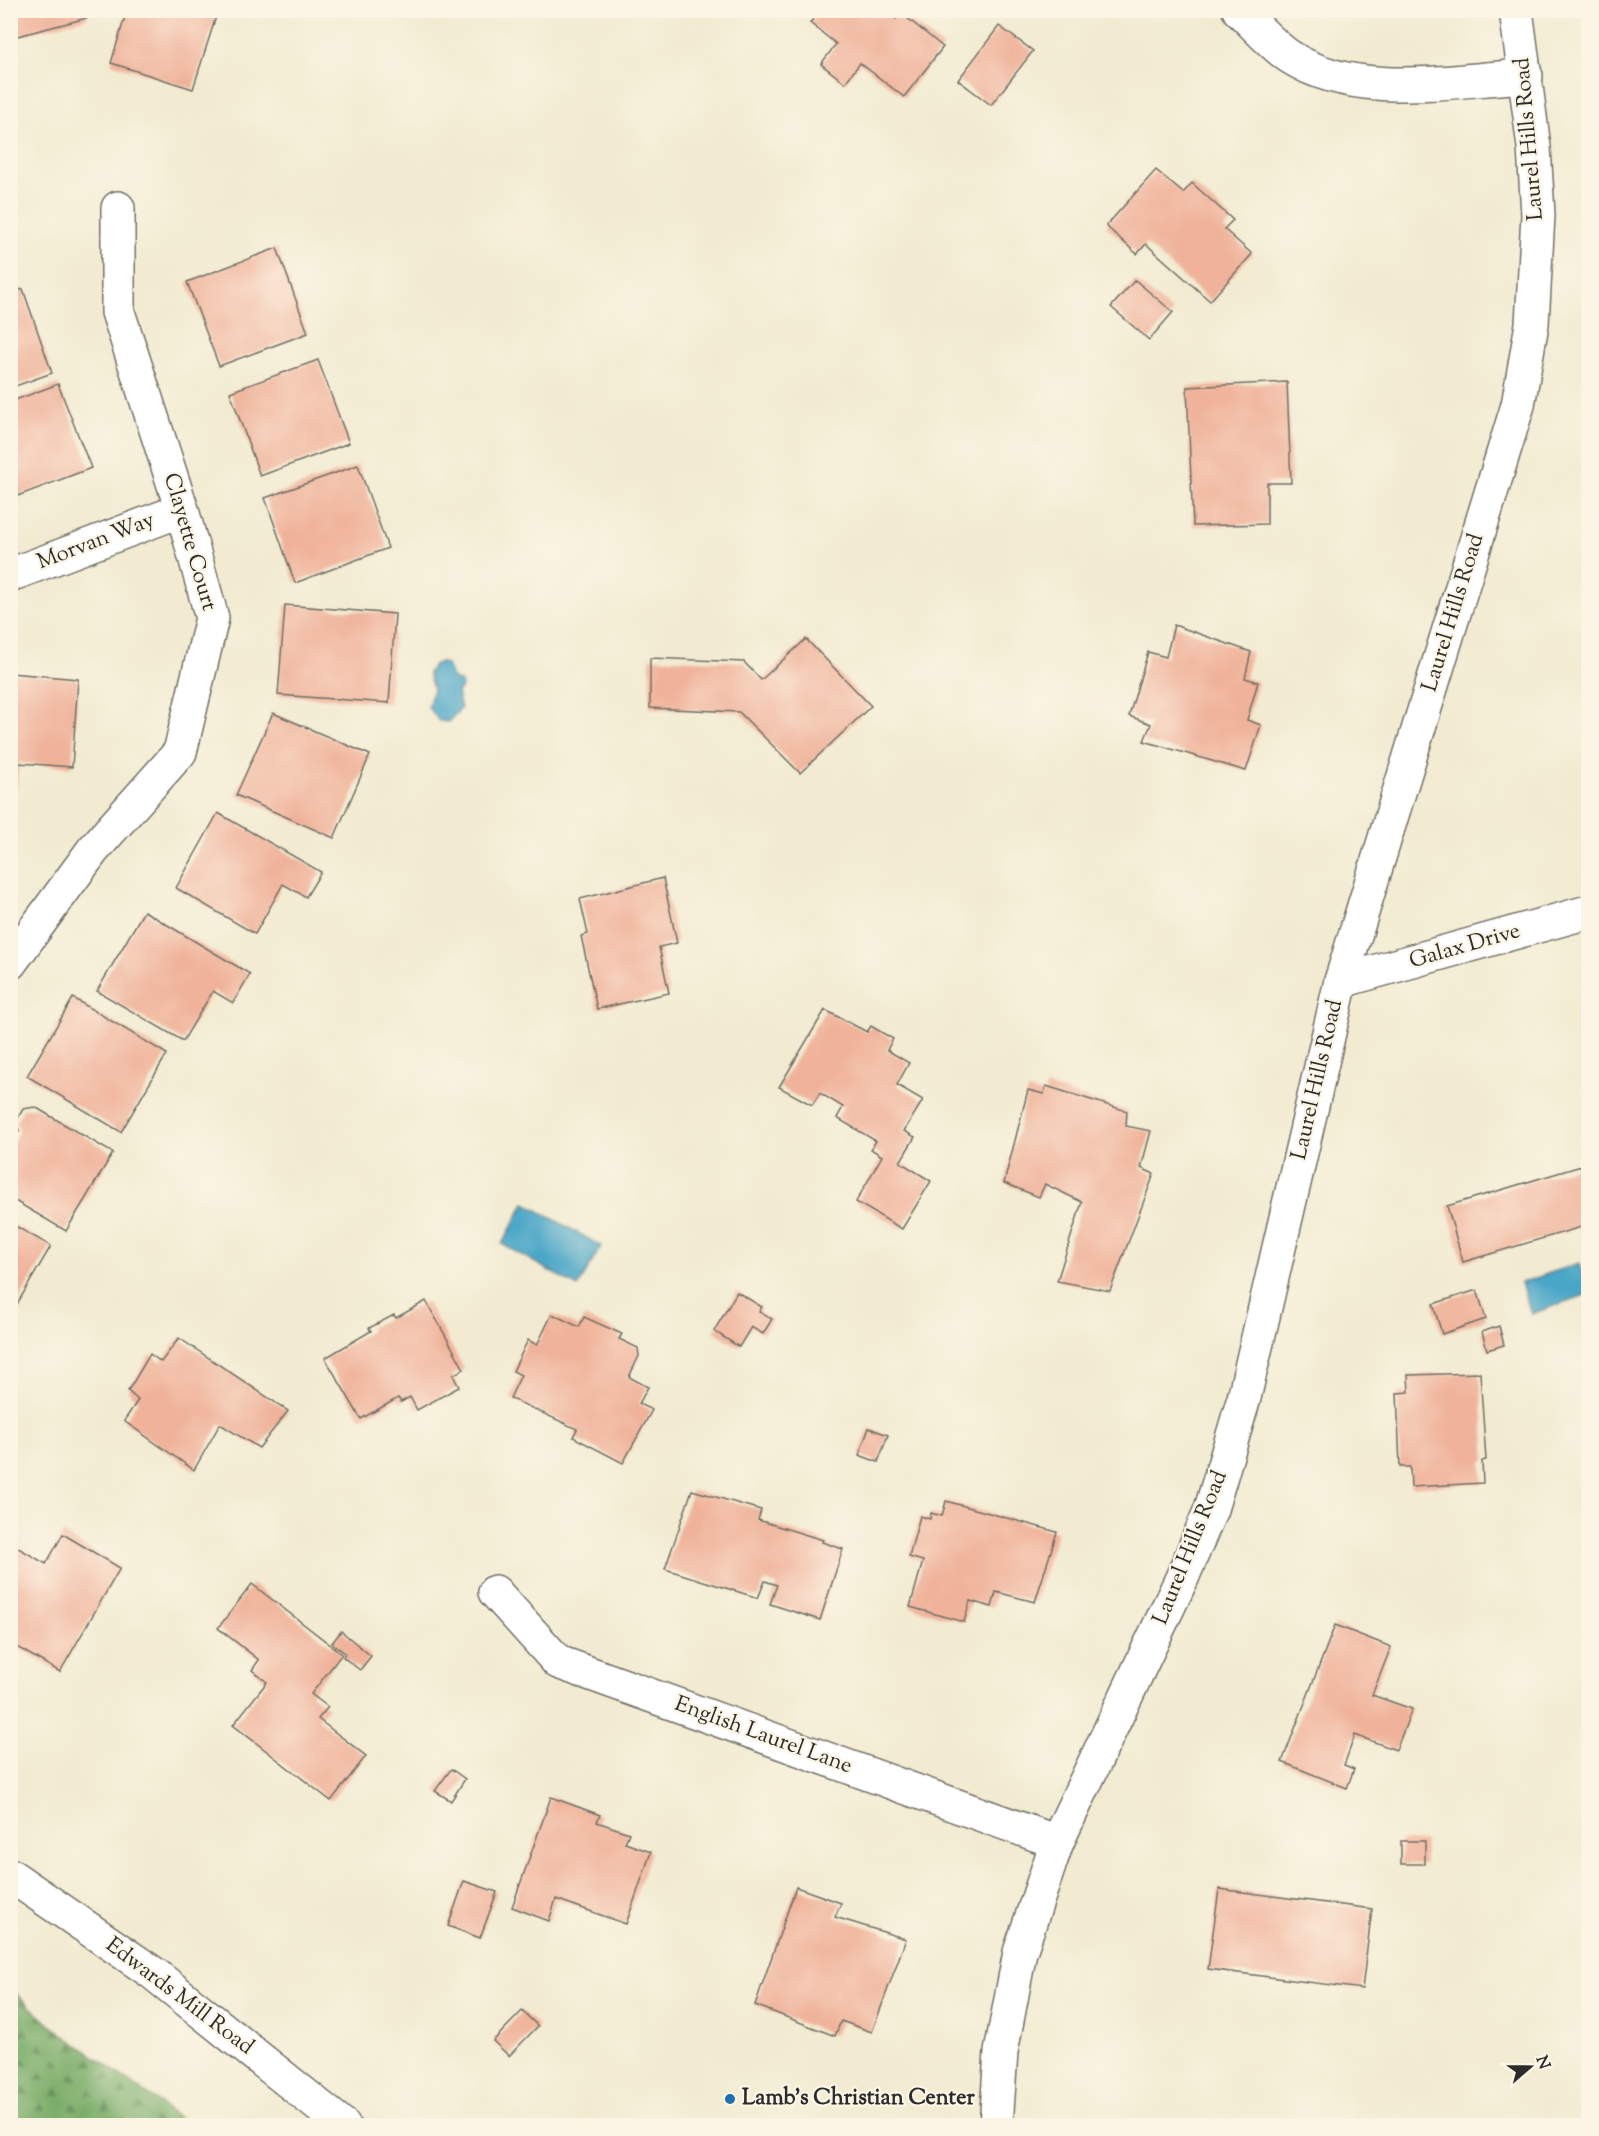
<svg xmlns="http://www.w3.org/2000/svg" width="1599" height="2136" font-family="'Sorts Mill Goudy',serif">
<defs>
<pattern id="forest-firs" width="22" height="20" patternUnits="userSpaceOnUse" patternTransform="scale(1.5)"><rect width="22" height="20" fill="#7aad69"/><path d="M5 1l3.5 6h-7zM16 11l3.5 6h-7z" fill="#648d57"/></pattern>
</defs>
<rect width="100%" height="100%" fill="#fcf5e5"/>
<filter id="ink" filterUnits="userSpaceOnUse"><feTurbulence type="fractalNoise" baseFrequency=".0167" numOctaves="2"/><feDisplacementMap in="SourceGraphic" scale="12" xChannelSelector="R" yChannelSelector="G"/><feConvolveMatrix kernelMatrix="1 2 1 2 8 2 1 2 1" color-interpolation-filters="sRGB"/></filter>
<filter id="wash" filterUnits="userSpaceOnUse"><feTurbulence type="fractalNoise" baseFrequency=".008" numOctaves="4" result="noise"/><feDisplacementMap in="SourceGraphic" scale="24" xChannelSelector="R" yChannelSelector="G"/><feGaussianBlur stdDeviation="1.35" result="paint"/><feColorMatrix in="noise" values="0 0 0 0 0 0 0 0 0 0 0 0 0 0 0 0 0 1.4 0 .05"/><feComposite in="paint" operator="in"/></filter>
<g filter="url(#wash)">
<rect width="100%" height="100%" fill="#f2ebd1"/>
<polygon fill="url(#forest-firs)" stroke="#526c4a" stroke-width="1.5" points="10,1988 49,2024 161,2104 186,2125 11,2125"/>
<g fill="#49a6c7" stroke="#3a6879" stroke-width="1.5">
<polygon points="440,662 447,665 453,679 461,682 462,687 457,692 461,708 448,722 439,721 428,707 433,689 428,673 433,665"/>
<polygon points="525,1203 601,1246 578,1287 502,1244"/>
<polygon points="1579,1263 1588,1294 1531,1314 1521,1283"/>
</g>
<g id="blocks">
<g fill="#f0b29a">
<polygon points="10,10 85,10 87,18 10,38"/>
<polygon points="127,10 218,10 193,89 111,63"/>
<polygon points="820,10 885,10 896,19 901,13 943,47 904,97 860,63 845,83 821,64 836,44 810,23"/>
<polygon points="999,26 1033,51 991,105 958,80"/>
<polygon points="1156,170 1183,193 1192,183 1233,220 1224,229 1252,254 1210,301 1146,244 1137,254 1106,226"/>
<polygon points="277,248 308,333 219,366 187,282"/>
<polygon points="1135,280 1173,312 1149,340 1111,307"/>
<polygon points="23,289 52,373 10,388 10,293"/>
<polygon points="318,360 349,443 260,476 230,392"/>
<polygon points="1287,382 1291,483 1267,483 1267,524 1193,526 1187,387"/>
<polygon points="58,384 91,468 10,499 10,402"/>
<polygon points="358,465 388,548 295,583 265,498"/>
<polygon points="285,605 395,614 389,703 278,695"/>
<polygon points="1174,625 1251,652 1245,678 1258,682 1247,720 1261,725 1246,771 1144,741 1151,724 1129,716 1148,652 1166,657"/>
<polygon points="806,639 871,706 800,773 739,712 650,708 650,658 744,662 761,680"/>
<polygon points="10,673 78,679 72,767 19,763 17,789 10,789"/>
<polygon points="273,713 370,755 334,838 236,795"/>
<polygon points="218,813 321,872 306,897 283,884 255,934 176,888"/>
<polygon points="663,878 677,943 659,947 669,993 597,1009 581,936 588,934 580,899"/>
<polygon points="144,911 250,974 233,1003 213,991 183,1041 97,991"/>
<polygon points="73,998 167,1054 121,1132 27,1076"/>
<polygon points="825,1010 867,1032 871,1026 893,1039 887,1050 909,1063 897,1085 923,1100 904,1131 915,1137 900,1162 931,1181 902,1229 856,1202 882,1156 871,1149 876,1141 837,1118 843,1107 820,1093 812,1105 779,1087"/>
<polygon points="1046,1086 1127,1111 1126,1126 1151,1131 1141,1168 1154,1174 1110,1291 1057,1281 1082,1202 1045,1184 1039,1197 1004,1183 1028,1090 1044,1094"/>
<polygon points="35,1107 113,1153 66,1231 10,1198 10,1146 19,1131 16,1121 23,1109"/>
<polygon points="1588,1164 1588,1225 1463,1262 1447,1206"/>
<polygon points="10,1223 51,1246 10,1316"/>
<polygon points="1477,1290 1486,1319 1442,1334 1433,1304"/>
<polygon points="737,1292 762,1307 759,1312 772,1319 763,1334 751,1327 739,1347 714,1331"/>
<polygon points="426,1301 464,1369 453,1375 459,1387 417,1410 410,1397 401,1402 398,1398 361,1419 325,1358 371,1331 369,1328 394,1315 396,1318"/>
<polygon points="552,1314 579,1327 584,1317 622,1334 619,1339 638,1348 639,1356 629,1377 648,1387 639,1404 652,1410 623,1463 573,1437 577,1429 510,1398 521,1375 513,1371 528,1340 537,1345"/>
<polygon points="1499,1326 1504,1345 1487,1350 1482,1332"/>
<polygon points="179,1338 288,1411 259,1448 220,1424 194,1470 124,1421 138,1400 128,1391 150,1354 161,1362"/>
<polygon points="1480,1373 1486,1460 1482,1461 1483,1483 1411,1487 1410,1467 1400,1467 1397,1393 1409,1392 1408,1375"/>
<polygon points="869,1428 888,1435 878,1462 859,1455"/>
<polygon points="692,1490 761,1510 758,1520 823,1540 822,1542 843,1549 820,1620 770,1604 777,1585 765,1581 758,1598 665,1569"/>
<polygon points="946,1501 1057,1532 1035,1602 996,1592 992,1607 970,1601 964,1622 910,1607 923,1561 909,1557 920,1516 930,1519 931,1513 942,1516"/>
<polygon points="63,1534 120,1568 60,1672 10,1643 10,1543 46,1564"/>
<polygon points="252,1584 342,1654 311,1694 328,1707 318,1719 366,1756 331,1801 233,1725 267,1682 252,1670 259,1660 218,1628"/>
<polygon points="1335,1625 1391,1647 1372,1695 1412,1709 1396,1750 1355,1735 1344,1765 1354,1769 1347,1788 1282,1762"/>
<polygon points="341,1631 371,1656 360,1670 343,1657 345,1653 332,1643"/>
<polygon points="451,1769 465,1779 451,1801 435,1791"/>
<polygon points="551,1797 600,1815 597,1822 629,1833 625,1843 651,1852 626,1924 556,1899 549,1921 512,1907"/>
<rect x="1401" y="1841" width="24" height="23"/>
<polygon points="464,1881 497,1892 480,1938 448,1926"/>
<polygon points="796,1887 841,1903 835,1917 906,1939 872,2032 841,2021 835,2036 755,2005"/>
<polygon points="1219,1889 1372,1909 1362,1989 1208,1969"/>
<polygon points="522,2011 538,2026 509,2056 493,2041"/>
</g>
</g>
</g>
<g filter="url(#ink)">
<use href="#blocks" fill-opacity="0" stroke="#716e65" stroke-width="1.5"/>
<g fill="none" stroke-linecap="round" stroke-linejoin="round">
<defs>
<g id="street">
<path d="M1239,10C1255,25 1272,45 1290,57C1356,100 1452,80 1526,76"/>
<polyline points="10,575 182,510"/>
<polyline points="10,963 93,850 180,752 212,618 182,510 118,312 118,208"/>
<polyline points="1341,981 1588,912"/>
<polyline points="495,1592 558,1662 1057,1842"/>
</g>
<polyline id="secondary" points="996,2126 1001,2052 1020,1952 1057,1842 1182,1578 1211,1509 1244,1398 1341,981 1518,405 1532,324 1538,215 1534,147 1516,10"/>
<polyline id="primary" points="10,1875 153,1973 344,2126"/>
</defs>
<use href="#street" stroke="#716e65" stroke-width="36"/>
<use href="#secondary" stroke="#716e65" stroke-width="36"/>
<use href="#primary" stroke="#716e65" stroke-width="36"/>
<use href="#street" stroke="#fff" stroke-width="33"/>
<use href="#secondary" stroke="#fff" stroke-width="33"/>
<use href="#primary" stroke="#fff" stroke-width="33"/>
</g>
</g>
<circle fill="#1f6fb2" stroke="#fcf5e5" stroke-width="2" cx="730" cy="2099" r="6"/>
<g text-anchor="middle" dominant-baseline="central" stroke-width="4.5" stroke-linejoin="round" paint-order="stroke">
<g font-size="22" fill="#2b2b2b" stroke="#fcf5e5">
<text transform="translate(1530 139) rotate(-95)">Laurel Hills Road</text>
<text transform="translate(96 542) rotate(-21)">Morvan Way</text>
<text transform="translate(189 542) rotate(74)">Clayette Court</text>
<text transform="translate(1454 613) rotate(-73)">Laurel Hills Road</text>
<text transform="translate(1465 947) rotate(-16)">Galax Drive</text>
<text transform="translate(1318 1080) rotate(-77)">Laurel Hills Road</text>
<text transform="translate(1191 1548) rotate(-68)">Laurel Hills Road</text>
<text transform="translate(763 1736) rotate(20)">English Laurel Lane</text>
<text transform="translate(179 1997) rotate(37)">Edwards Mill Road</text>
</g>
<g font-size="22" font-weight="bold" fill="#2b2b2b" stroke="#fcf5e5" text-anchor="start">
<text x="742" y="2099">Lamb's Christian Center</text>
</g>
</g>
<rect width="1599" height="2136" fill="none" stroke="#fcf5e5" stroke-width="36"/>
<g transform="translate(1530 2067) rotate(70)" stroke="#fcf5e5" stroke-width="4.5" paint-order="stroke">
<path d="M0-4.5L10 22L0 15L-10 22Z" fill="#2b2b2b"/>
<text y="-9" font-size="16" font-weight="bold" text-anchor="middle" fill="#2b2b2b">N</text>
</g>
</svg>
